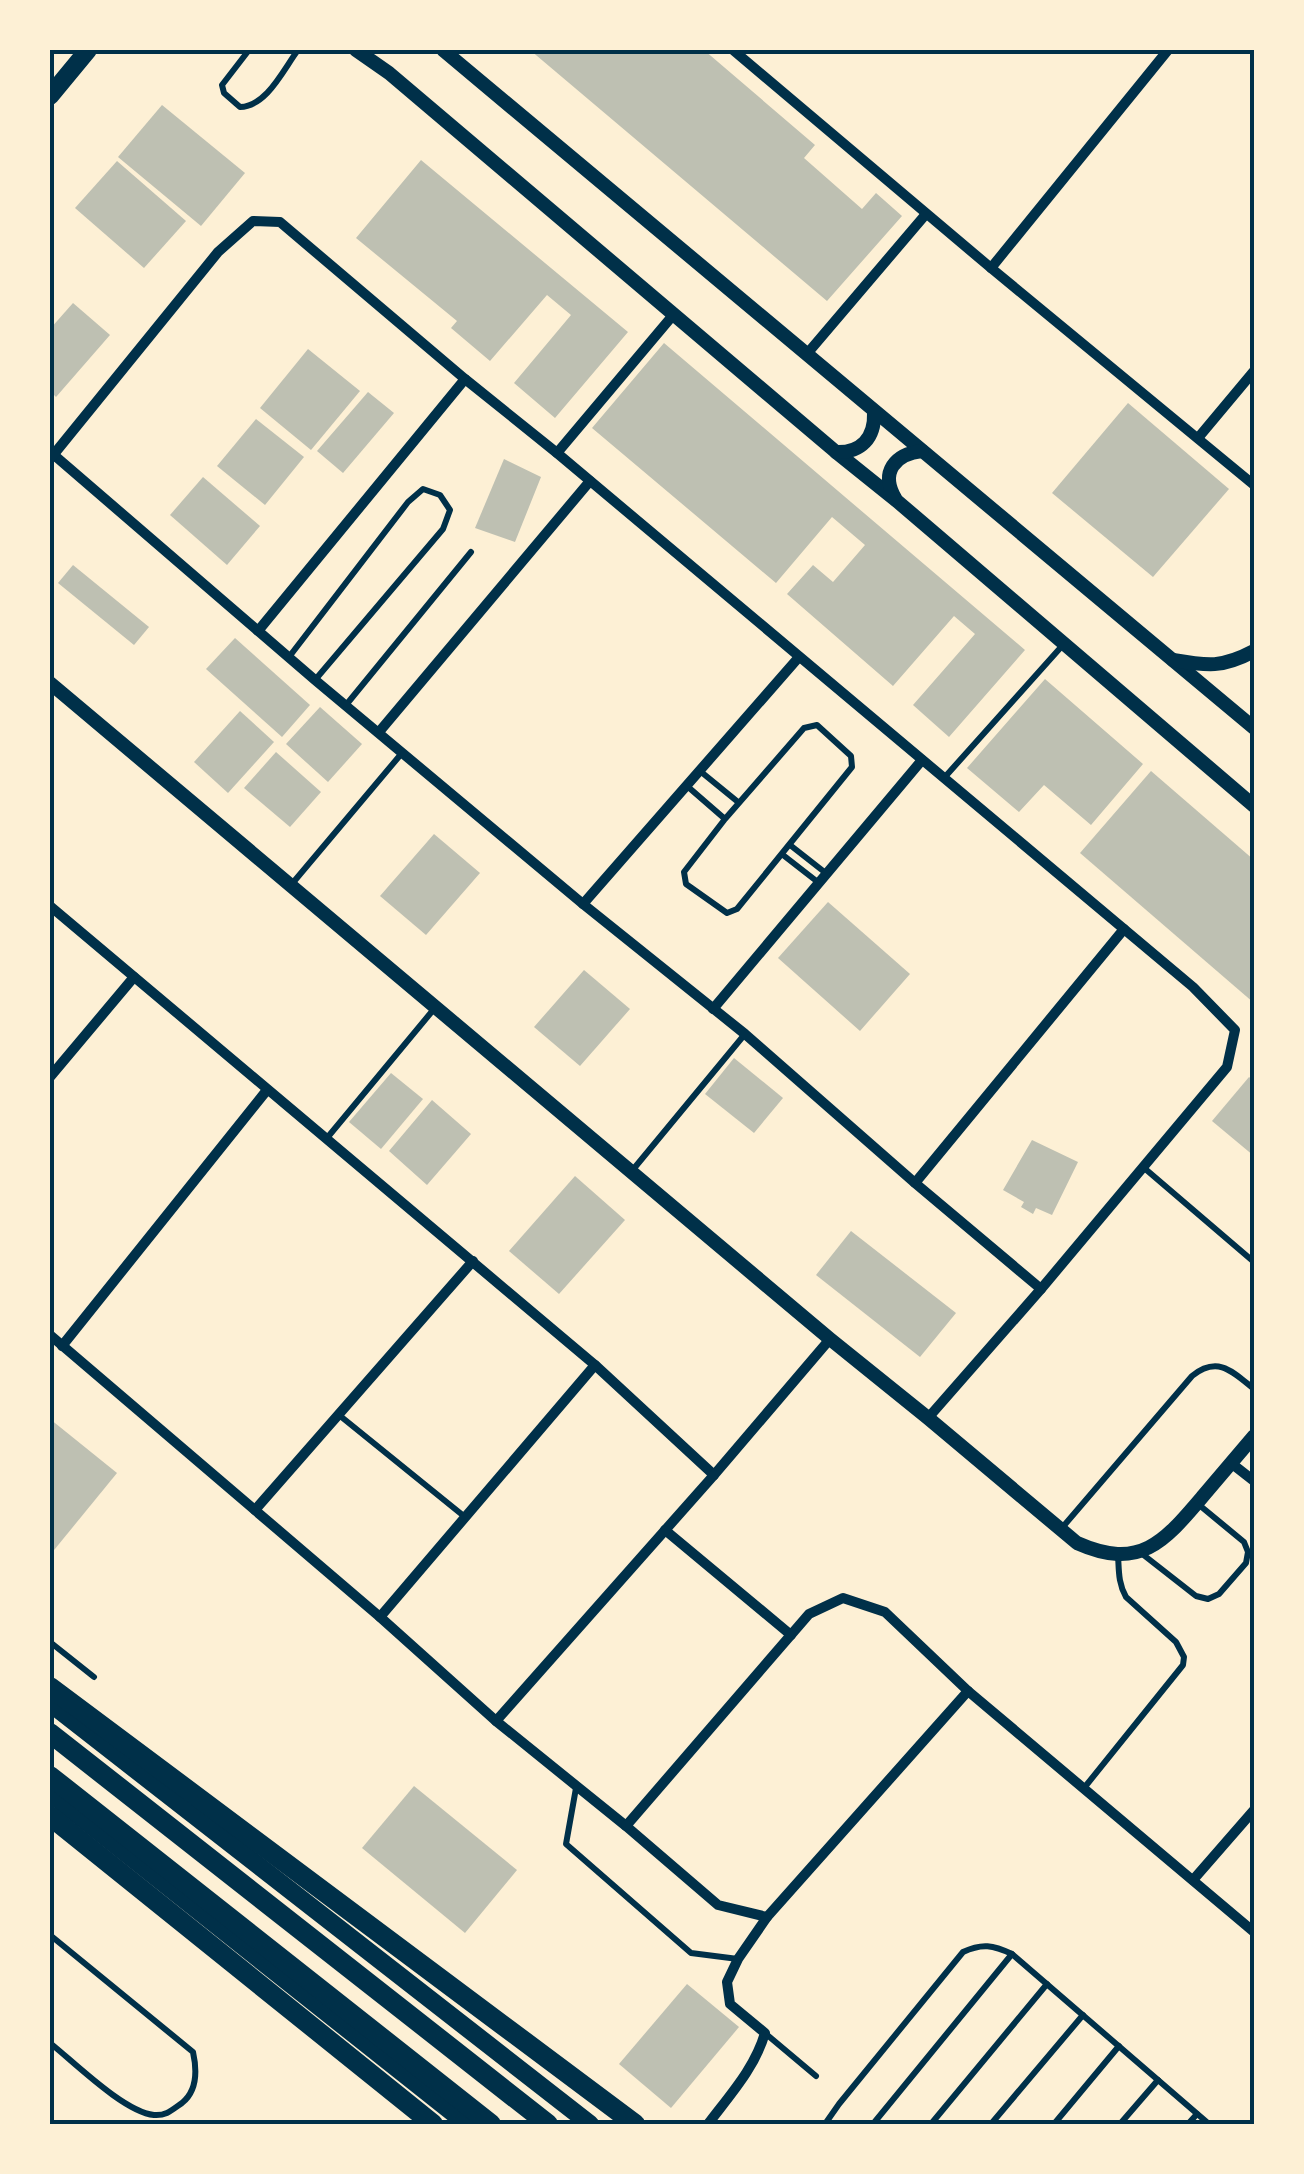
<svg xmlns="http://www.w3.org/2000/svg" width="1304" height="2174" font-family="Helvetica,sans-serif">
<rect width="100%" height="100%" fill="#fdf0d5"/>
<g fill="#bec0b2">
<polygon points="530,50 704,50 815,145 804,158 862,209 876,193 902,216 827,301"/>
<polygon points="162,105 245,173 201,226 118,157"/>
<polygon points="421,160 628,332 555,418 514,383 571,315 547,295 490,361 451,328 457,321 356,238"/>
<polygon points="117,161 186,221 144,268 75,208"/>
<polygon points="73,303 110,335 56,397 50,391 50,329"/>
<polygon points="664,343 1025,650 949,737 913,705 975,634 954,616 893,686 787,594 813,565 833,582 865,545 832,517 776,583 592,428"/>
<polygon points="308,349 360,391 311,450 260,408"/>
<polygon points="368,392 394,413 343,473 317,451"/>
<polygon points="1128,403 1229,489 1153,577 1052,493"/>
<polygon points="256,419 304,457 265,505 217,466"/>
<polygon points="504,459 541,477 515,542 475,528"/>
<polygon points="203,477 260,526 227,565 170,515"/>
<polygon points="73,565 149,627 134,645 58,583"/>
<polygon points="235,638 310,705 282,737 206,669"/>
<polygon points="1045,679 1143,764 1091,825 1044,785 1019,812 967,768"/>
<polygon points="320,707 362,744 328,782 286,744"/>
<polygon points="240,711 274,742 228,793 194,762"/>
<polygon points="276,752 321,792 290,827 244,788"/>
<polygon points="1151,771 1254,860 1254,1003 1080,853"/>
<polygon points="434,834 480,873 426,935 380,896"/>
<polygon points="828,902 910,974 860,1031 778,958"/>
<polygon points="584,970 630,1009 580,1066 534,1027"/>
<polygon points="734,1058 783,1098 754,1133 705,1094"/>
<polygon points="391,1073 423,1099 381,1149 349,1122"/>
<polygon points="1249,1077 1254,1081 1254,1156 1212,1121"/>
<polygon points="432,1100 471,1134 427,1185 389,1151"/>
<polygon points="1032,1140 1078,1162 1052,1215 1036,1208 1033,1214 1021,1207 1024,1202 1003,1190"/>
<polygon points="575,1176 625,1220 559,1294 509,1251"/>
<polygon points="851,1231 956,1313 920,1357 816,1275"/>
<polygon points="50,1419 117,1473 50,1555"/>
<polygon points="414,1786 517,1870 465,1933 362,1848"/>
<polygon points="687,1984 739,2027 671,2108 619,2064"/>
</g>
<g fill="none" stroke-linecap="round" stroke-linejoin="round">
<g stroke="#003049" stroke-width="6">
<path d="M249,50L222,85L224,93L240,107C267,106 283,70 298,50"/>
<polyline points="289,657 408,502 423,489 440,495 450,510 443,529 315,680"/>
<polyline points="346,705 471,552"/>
<polyline points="700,771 738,802"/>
<polyline points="944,778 1062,646"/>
<polyline points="687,786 725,819 684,872 686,884 727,913 737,909 852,767 851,756 817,725 804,728 725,819"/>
<polyline points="790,845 827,874"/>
<polyline points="783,855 819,883"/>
<polyline points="291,885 402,753"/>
<polyline points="327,1138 434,1009"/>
<polyline points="1143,1167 1254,1262"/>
<polyline points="631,1172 745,1034"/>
<polyline points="339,1415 465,1517"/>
<path d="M1061,1529L1192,1376C1218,1355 1233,1372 1254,1389"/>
<polyline points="1141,1553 1196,1596 1208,1599 1219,1594 1246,1563 1248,1552 1244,1542 1198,1504"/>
<polyline points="50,1642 94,1677"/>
<polyline points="576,1788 566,1844 691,1953 738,1959"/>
<path d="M1084,1788L1183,1665L1184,1657L1176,1642L1126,1597C1118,1583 1119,1570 1118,1555"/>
<path d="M50,1935L193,2052C197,2070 197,2091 182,2103C172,2110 166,2116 154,2115C124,2112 74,2062 50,2043"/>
<polyline points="766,2034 816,2076"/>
<path d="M825,2124L839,2104L963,1952C982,1943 993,1945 1012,1954L1209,2124"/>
<polyline points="873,2124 1012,1954"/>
<polyline points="931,2124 1047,1984"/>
<polyline points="991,2124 1083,2015"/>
<polyline points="1054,2124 1119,2046"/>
<polyline points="1120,2124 1158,2080"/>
<polyline points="1188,2124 1197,2114"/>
</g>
<g stroke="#003049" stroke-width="10">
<polyline points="733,50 991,268 1254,485"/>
<polyline points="991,268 1168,50"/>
<polyline points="806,355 926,214"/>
<polyline points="1198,438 1254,371"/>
<polyline points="557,453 674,314"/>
<polyline points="54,455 315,680 583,904 745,1034 915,1183 1041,1289"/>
<polyline points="50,459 218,252 253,221 280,222 465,379 557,453 1193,987 1235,1030 1227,1067 1041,1289 928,1418"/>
<polyline points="258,631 465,379"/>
<polyline points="379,732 590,481"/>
<polyline points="583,904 799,657"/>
<polyline points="50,906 595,1365 714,1475"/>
<polyline points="713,1009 922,760"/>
<polyline points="50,1077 134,977"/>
<polyline points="915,1183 1124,929"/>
<polyline points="50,1335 380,1617 496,1721 626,1826 718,1905 767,1917"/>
<polyline points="62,1346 267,1090"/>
<polyline points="1231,1463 1254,1481"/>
<polyline points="255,1510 473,1261"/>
<polyline points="665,1530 791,1635"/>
<polyline points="380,1617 595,1365"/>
<polyline points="496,1721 714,1475 830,1339"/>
<polyline points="626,1826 809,1614 843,1598 885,1612 968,1691 1254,1932"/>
<polyline points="1193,1880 1254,1810"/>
<path d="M708,2124C729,2096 755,2068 765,2033L730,2004L727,1982L738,1959L767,1917L968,1691"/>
</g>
<g stroke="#003049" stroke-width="14">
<polyline points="356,50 389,73 836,452 897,501 1254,806"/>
<polyline points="443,50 1254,728"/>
<path d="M836,452C861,453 875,438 874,413"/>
<path d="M895,498C880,472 895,454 922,451"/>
<path d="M1173,660C1208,666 1222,668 1254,651"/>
<path d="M50,683L830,1339L928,1418L1077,1543C1140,1571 1164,1542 1203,1496C1220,1476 1237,1456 1254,1436"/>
</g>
<g stroke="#003049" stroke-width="18">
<polyline points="50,96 88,50"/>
<polyline points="50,1703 590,2124"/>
<polyline points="50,1793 467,2124"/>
</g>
<g stroke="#003049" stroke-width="20">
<polyline points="50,1687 635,2124"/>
<polyline points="50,1733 548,2124"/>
<polyline points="50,1776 491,2124"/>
<polyline points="50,1816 433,2124"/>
</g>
</g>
<rect width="1304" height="2174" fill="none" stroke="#fdf0d5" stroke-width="105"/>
<rect x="52" y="52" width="1200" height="2070" fill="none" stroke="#003049" stroke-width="4"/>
</svg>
